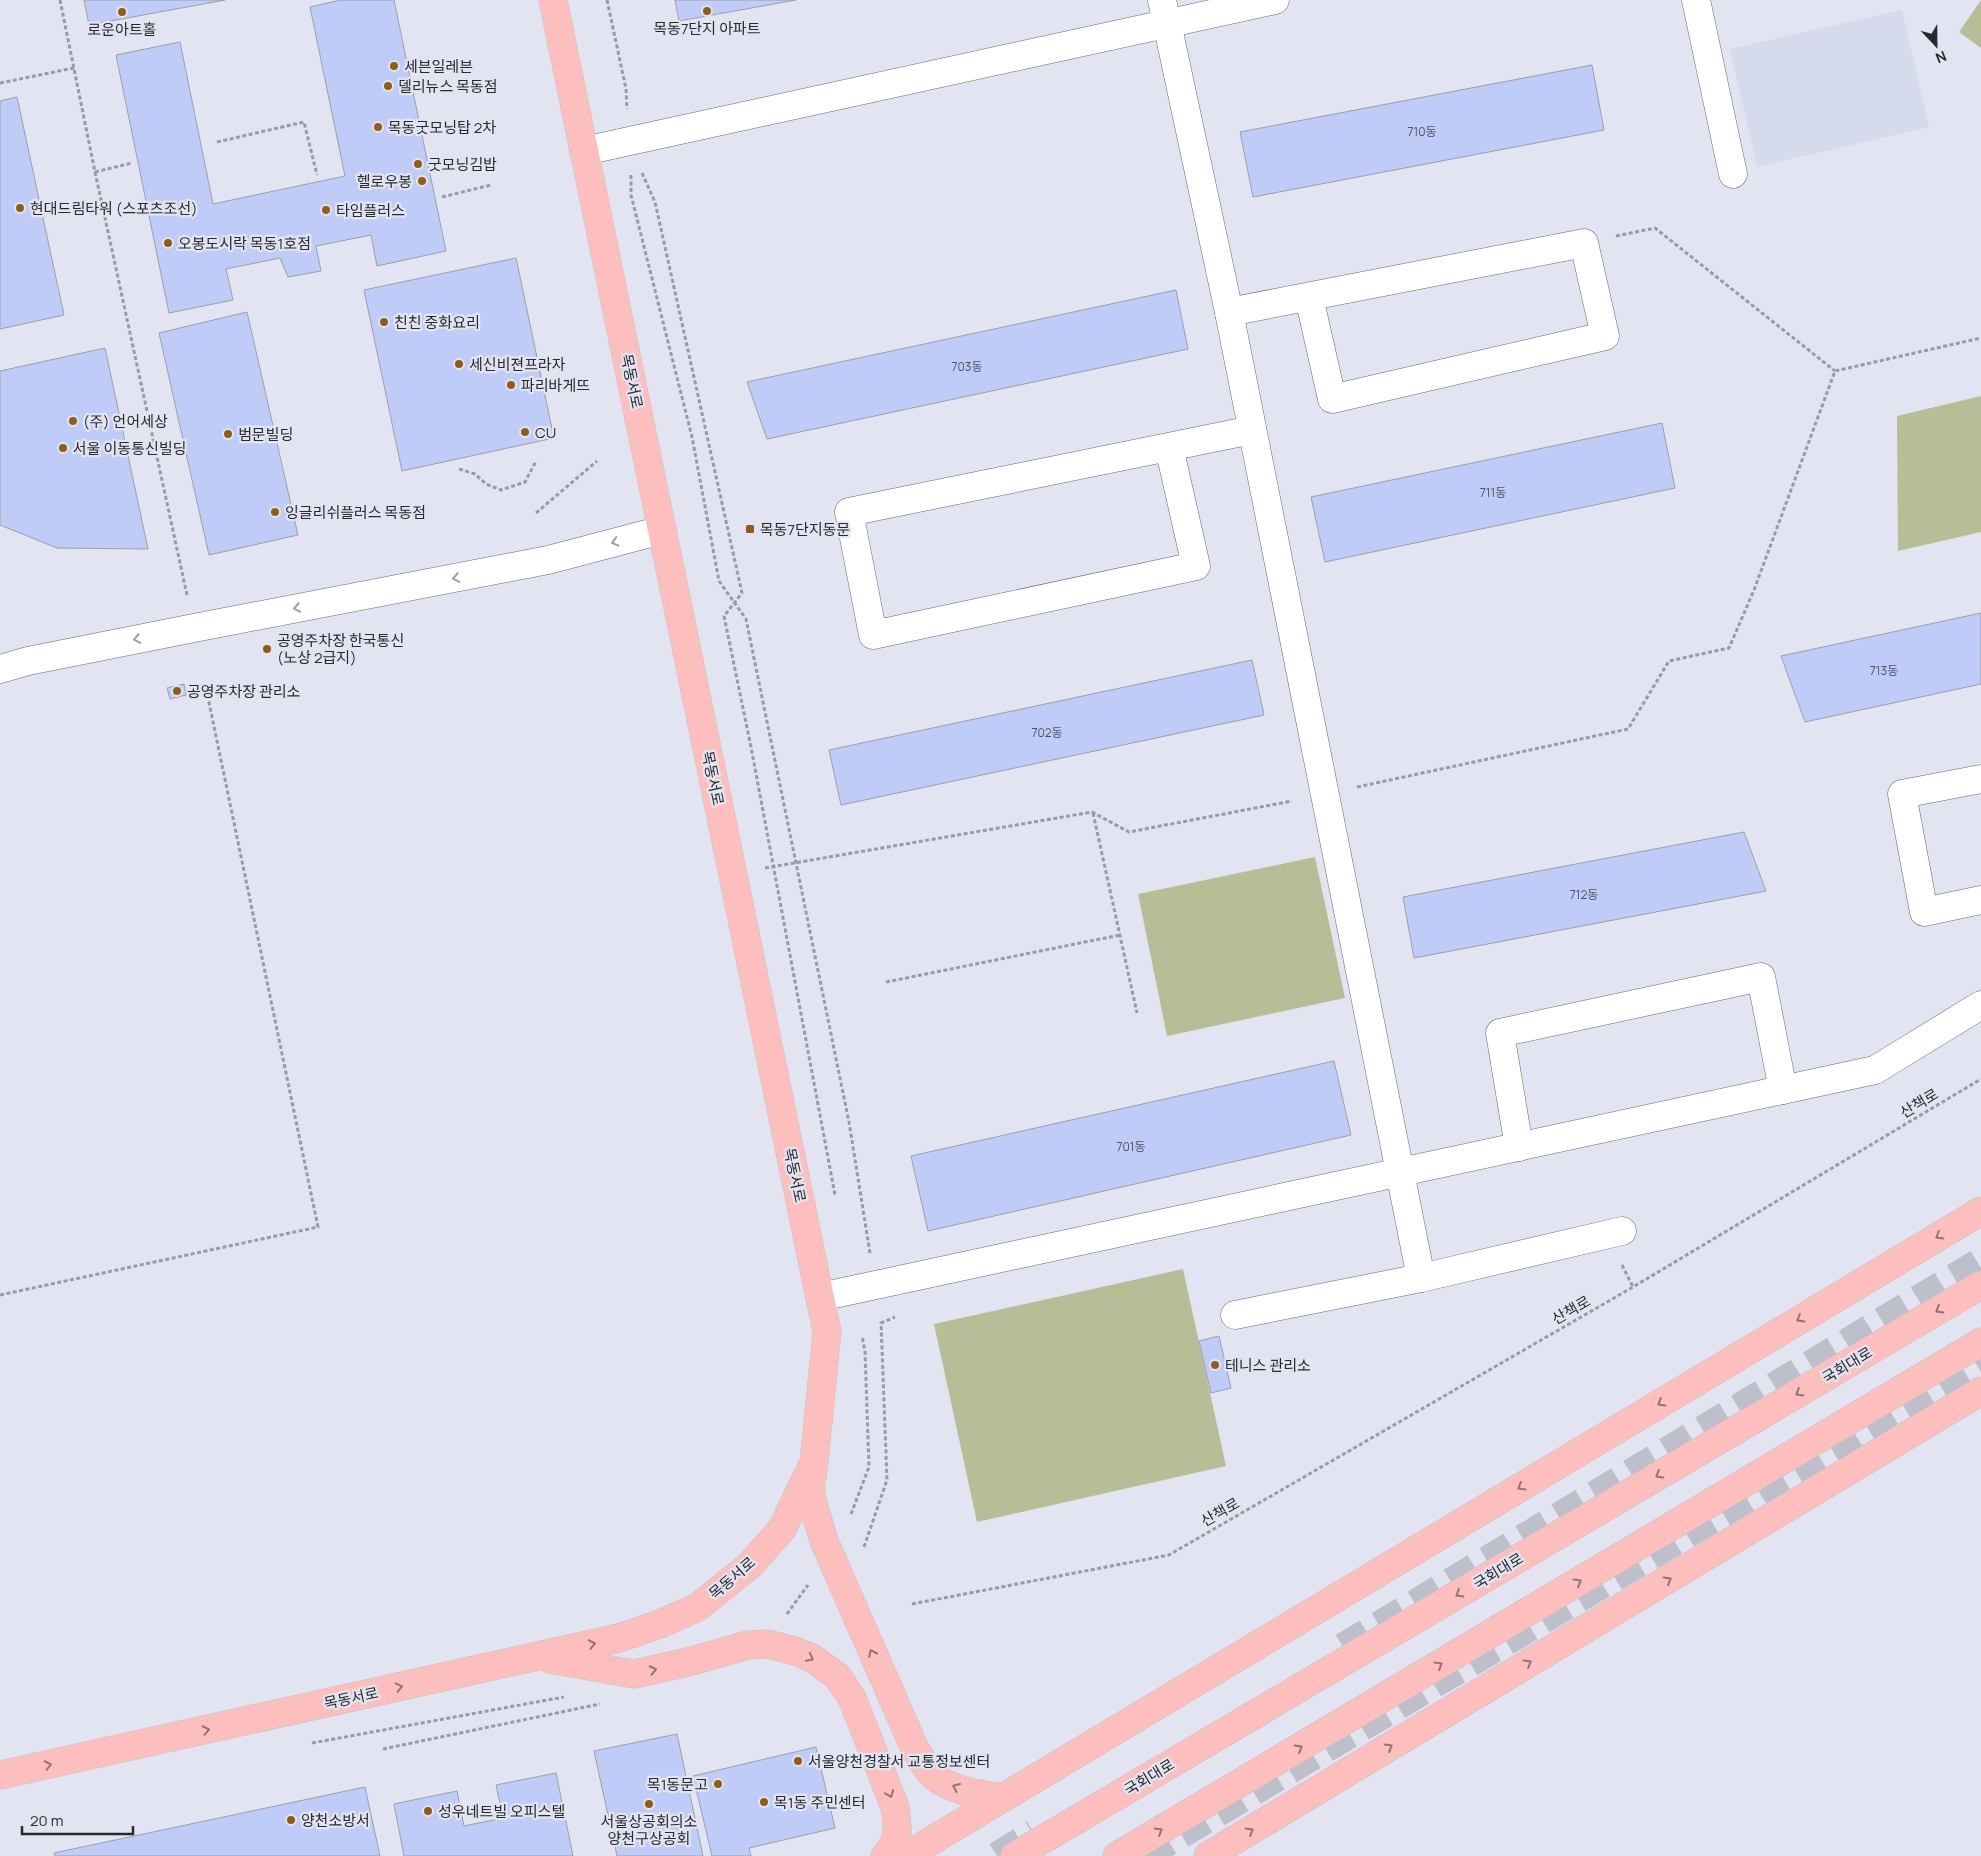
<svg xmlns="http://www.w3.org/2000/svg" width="1981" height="1856" font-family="Manrope,'Noto Sans KR',sans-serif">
<rect width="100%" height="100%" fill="#e2e5f1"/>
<polygon fill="#d5daed" points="1902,10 1929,127 1757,167 1730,49"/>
<g fill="#b7be97">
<polygon points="1981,0 1981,48 1959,32"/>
<polygon points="1981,396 1981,532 1898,551 1897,416"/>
<polygon points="1315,857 1345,998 1167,1036 1138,894"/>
<polygon points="1183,1269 1226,1466 977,1522 934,1324"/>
</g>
<g fill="#bfccf8" stroke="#9b9faa">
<polygon points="84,0 225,0 89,25"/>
<polygon points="341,0 394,0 446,251 377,266 371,235 316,246 321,271 288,277 280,258 226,269 233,300 169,313 116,55 180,42 213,204 345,176 310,7"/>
<polygon points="675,0 796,0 679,21"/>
<polygon points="1592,65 1604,130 1253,197 1240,132"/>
<polygon points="17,97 64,315 0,329 0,101"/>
<polygon points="516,258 554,438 402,471 364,290"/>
<polygon points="1176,290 1188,349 767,439 747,382"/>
<polygon points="247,312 298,535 209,555 159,333"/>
<polygon points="105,348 148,549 57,548 0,525 0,371"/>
<polygon points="1662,423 1675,488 1325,562 1311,497"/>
<polygon points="1981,613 1981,684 1805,722 1781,656"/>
<polygon points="1252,660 1264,715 841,805 829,750"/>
<polygon points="184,684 186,695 170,699 167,688"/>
<polygon points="1744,832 1766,891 1414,958 1403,897"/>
<polygon points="1334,1061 1351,1135 928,1231 911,1156"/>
<polygon points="1219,1336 1231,1388 1211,1393 1199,1341"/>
<polygon points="677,1734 703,1856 617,1856 594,1751"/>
<polygon points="816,1747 835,1828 749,1848 751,1856 712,1856 693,1776"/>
<polygon points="556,1773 573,1856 404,1856 394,1804 457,1791 464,1826 503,1818 496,1785"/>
<polygon points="365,1787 380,1856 55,1856 54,1853"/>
</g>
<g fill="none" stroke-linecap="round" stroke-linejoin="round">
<g stroke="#bdbfca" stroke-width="28" stroke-dasharray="28 14" stroke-linecap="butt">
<polyline points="1343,1647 1981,1261"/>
<polyline points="997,1856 1034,1833"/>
<polyline points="1145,1856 1981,1360"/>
</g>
<defs>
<g id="minor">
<polyline points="1162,0 1229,312 1421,1278"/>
<polyline points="1696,0 1733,174"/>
<polyline points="584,151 1275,0"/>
<polyline points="1229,312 1584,243 1605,336 1332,399 1309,297"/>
<polyline points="1169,447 1196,566 873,635 849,512 1252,430"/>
<polyline points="0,669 28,661 194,628 548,560 662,530"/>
<polyline points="1981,779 1902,794 1924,912 1981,900"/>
<polyline points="1519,1147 1500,1033 1761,977 1783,1090"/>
<polyline points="820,1297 1875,1070 1981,1005"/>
<polyline points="1235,1315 1421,1278 1622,1231"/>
</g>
<g id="major">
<path d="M813,1470L810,1488L813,1504L824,1541L915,1749C920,1756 924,1765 930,1772C947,1791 980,1794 1003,1798"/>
<path d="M550,1659L634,1674L688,1662L748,1645L768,1644L798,1652L812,1658L837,1676L852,1698L895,1807C898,1828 900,1839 885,1856"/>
<polyline points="0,1775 619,1638 660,1624 698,1607 750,1565 782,1529 814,1462 827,1332 553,0"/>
<polyline points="906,1856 1981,1211"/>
<polyline points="1015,1856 1981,1285"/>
<polyline points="1117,1856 1981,1342"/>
<polyline points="1208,1856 1981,1391"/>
</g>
</defs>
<use href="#minor" stroke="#646772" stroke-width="29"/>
<use href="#major" stroke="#c3c3c4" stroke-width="29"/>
<g stroke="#999ba4" stroke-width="3" stroke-dasharray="4 2.5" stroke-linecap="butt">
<polyline points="60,0 95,172 187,595"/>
<polyline points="607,0 626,89 627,109"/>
<polyline points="0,83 74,68"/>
<polyline points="217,142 304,122 317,175"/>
<polyline points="95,172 132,163"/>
<polyline points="642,173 655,202 742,593 724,616 751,747 835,1195"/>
<polyline points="631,175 631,195 692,437 719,581 746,619 849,1122 870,1253"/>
<polyline points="442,197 491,185"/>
<polyline points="1616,236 1655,228 1835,371"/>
<polyline points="459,469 475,474 486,484 501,490 525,482 536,461"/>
<polyline points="536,513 597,461"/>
<polyline points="1357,787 1628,729 1669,661 1729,648 1754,590 1835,371 1981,338"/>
<polyline points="1093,813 1137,1013"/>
<polyline points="765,868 1092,812 1129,832 1292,801"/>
<polyline points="886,982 1120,935"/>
<polyline points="1622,1265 1633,1287"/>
<polyline points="0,1295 318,1227 206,688"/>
<polyline points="851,1514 869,1467 865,1351 862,1336"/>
<polyline points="864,1547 887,1480 881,1323 895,1317"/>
<polyline points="912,1604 1169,1555 1633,1287 1981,1079"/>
<polyline points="787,1614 808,1585"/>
<polyline points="312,1743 564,1697"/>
<polyline points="383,1749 600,1704"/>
</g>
<use href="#minor" stroke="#fff" stroke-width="28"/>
<use href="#major" stroke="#fcbfbd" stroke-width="28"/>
</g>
<defs><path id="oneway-chevron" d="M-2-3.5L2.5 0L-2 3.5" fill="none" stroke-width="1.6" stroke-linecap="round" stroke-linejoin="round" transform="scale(1.25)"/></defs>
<g stroke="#9e9fa1">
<use href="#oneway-chevron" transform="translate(615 542) rotate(165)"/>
<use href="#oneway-chevron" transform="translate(456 578) rotate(169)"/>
<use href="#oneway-chevron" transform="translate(297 608) rotate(169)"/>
<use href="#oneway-chevron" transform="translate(137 639) rotate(169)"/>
</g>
<g stroke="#927476">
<use href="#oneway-chevron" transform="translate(1939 1236) rotate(149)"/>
<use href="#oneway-chevron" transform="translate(1939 1310) rotate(149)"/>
<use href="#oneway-chevron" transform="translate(1800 1319) rotate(149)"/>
<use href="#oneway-chevron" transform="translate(1799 1393) rotate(149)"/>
<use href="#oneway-chevron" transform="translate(1661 1403) rotate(149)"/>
<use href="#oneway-chevron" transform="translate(1659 1475) rotate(149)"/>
<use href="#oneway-chevron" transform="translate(1521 1487) rotate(149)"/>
<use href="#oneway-chevron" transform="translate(1668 1580) rotate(-31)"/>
<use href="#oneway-chevron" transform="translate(1578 1582) rotate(-31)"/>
<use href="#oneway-chevron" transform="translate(1459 1594) rotate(149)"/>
<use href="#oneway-chevron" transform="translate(592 1644) rotate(-12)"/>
<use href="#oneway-chevron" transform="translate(872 1653) rotate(-114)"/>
<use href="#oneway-chevron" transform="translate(810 1658) rotate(28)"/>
<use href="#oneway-chevron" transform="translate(1528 1663) rotate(-31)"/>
<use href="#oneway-chevron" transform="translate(1439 1665) rotate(-31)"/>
<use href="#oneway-chevron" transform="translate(653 1670) rotate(-12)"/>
<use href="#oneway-chevron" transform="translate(399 1687) rotate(-13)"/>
<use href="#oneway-chevron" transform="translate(206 1730) rotate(-12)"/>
<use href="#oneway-chevron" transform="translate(1389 1747) rotate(-31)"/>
<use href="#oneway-chevron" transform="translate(1299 1748) rotate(-31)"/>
<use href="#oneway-chevron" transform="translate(48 1765) rotate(-12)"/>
<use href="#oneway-chevron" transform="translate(956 1787) rotate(-157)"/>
<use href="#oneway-chevron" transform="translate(890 1794) rotate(68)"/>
<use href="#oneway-chevron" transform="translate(1159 1831) rotate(-31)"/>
<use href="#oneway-chevron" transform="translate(1250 1831) rotate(-31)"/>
</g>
<g fill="#925c12" stroke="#e2e5f1" stroke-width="2">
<circle cx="707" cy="11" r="5"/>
<circle cx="122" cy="12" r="5"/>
<circle cx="394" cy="66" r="5"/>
<circle cx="388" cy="86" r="5"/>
<circle cx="378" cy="127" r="5"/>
<circle cx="418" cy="164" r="5"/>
<circle cx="422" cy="181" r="5"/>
<circle cx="20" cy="208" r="5"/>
<circle cx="326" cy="210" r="5"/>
<circle cx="168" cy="243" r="5"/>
<circle cx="384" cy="322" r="5"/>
<circle cx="459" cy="364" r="5"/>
<circle cx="511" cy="385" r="5"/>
<circle cx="73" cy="421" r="5"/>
<circle cx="525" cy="432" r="5"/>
<circle cx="228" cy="434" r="5"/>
<circle cx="63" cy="448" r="5"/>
<circle cx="275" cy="512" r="5"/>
<rect x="745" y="524" width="10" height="10" rx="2.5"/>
<circle cx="267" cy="649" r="5"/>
<circle cx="177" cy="691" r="5"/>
<circle cx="1215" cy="1365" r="5"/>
<circle cx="798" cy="1761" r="5"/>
<circle cx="718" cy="1784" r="5"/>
<circle cx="764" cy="1802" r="5"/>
<circle cx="649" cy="1804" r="5"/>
<circle cx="428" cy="1811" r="5"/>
<circle cx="291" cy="1820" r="5"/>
</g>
<g text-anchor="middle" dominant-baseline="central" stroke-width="4.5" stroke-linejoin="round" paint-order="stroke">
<g font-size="12" fill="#4e5260">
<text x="1422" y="131">710동</text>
<text x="967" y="366">703동</text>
<text x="1493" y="492">711동</text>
<text x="1884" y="670">713동</text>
<text x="1047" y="732">702동</text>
<text x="1584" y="894">712동</text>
<text x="1131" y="1146">701동</text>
</g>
<g font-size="15" fill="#28292e" stroke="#e2e5f1" text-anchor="start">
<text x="707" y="28" text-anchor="middle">목동7단지 아파트</text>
<text x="122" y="29" text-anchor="middle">로운아트홀</text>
<text x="404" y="66">세븐일레븐</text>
<text x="398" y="86">델리뉴스 목동점</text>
<text x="388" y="127">목동굿모닝탑 2차</text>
<text x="428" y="164">굿모닝김밥</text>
<text x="412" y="181" text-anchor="end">헬로우봉</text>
<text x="30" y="208">현대드림타워 (스포츠조선)</text>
<text x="336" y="210">타임플러스</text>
<text x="178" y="243">오봉도시락 목동1호점</text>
<text x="394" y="322">친친 중화요리</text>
<text x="469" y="364">세신비젼프라자</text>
<text x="521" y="385">파리바게뜨</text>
<text x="83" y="421">(주) 언어세상</text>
<text x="535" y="432">CU</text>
<text x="238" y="434">범문빌딩</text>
<text x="73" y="448">서울 이동통신빌딩</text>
<text x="285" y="512">잉글리쉬플러스 목동점</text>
<text x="760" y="529">목동7단지동문</text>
<text x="277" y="640">공영주차장 한국통신<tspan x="277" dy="17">(노상 2급지)</tspan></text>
<text x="187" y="691">공영주차장 관리소</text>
<text x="1225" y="1365">테니스 관리소</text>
<text x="808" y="1761">서울양천경찰서 교통정보센터</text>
<text x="708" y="1784" text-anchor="end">목1동문고</text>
<text x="774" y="1802">목1동 주민센터</text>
<text x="438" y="1811">성우네트빌 오피스텔</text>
<text x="301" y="1820">양천소방서</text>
<text x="649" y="1821" text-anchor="middle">서울상공회의소<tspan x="649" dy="17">양천구상공회</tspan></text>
</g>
<g font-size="15" fill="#28292e" stroke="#e2e5f1">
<text transform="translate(632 381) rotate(78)">목동서로</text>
<text transform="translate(713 778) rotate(78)">목동서로</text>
<text transform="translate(1919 1103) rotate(-31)">산책로</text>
<text transform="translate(795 1175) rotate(78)">목동서로</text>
<text transform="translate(1571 1310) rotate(-30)">산책로</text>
<text transform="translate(1847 1365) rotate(-31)">국회대로</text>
<text transform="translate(1220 1512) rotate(-30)">산책로</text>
<text transform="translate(1498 1571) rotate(-31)">국회대로</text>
<text transform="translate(732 1578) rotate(-41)">목동서로</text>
<text transform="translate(351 1698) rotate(-12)">목동서로</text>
<text transform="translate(1149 1777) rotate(-31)">국회대로</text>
</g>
</g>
<g transform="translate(1936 45) rotate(158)" stroke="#e2e5f1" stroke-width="4" paint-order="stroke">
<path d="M0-4L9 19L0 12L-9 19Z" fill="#28292e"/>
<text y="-8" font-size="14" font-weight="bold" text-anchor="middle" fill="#28292e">N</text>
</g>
<path d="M22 1826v8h111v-8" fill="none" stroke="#28292e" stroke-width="2.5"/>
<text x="30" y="1826" font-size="15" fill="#28292e" stroke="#e2e5f1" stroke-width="4" paint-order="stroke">20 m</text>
</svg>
